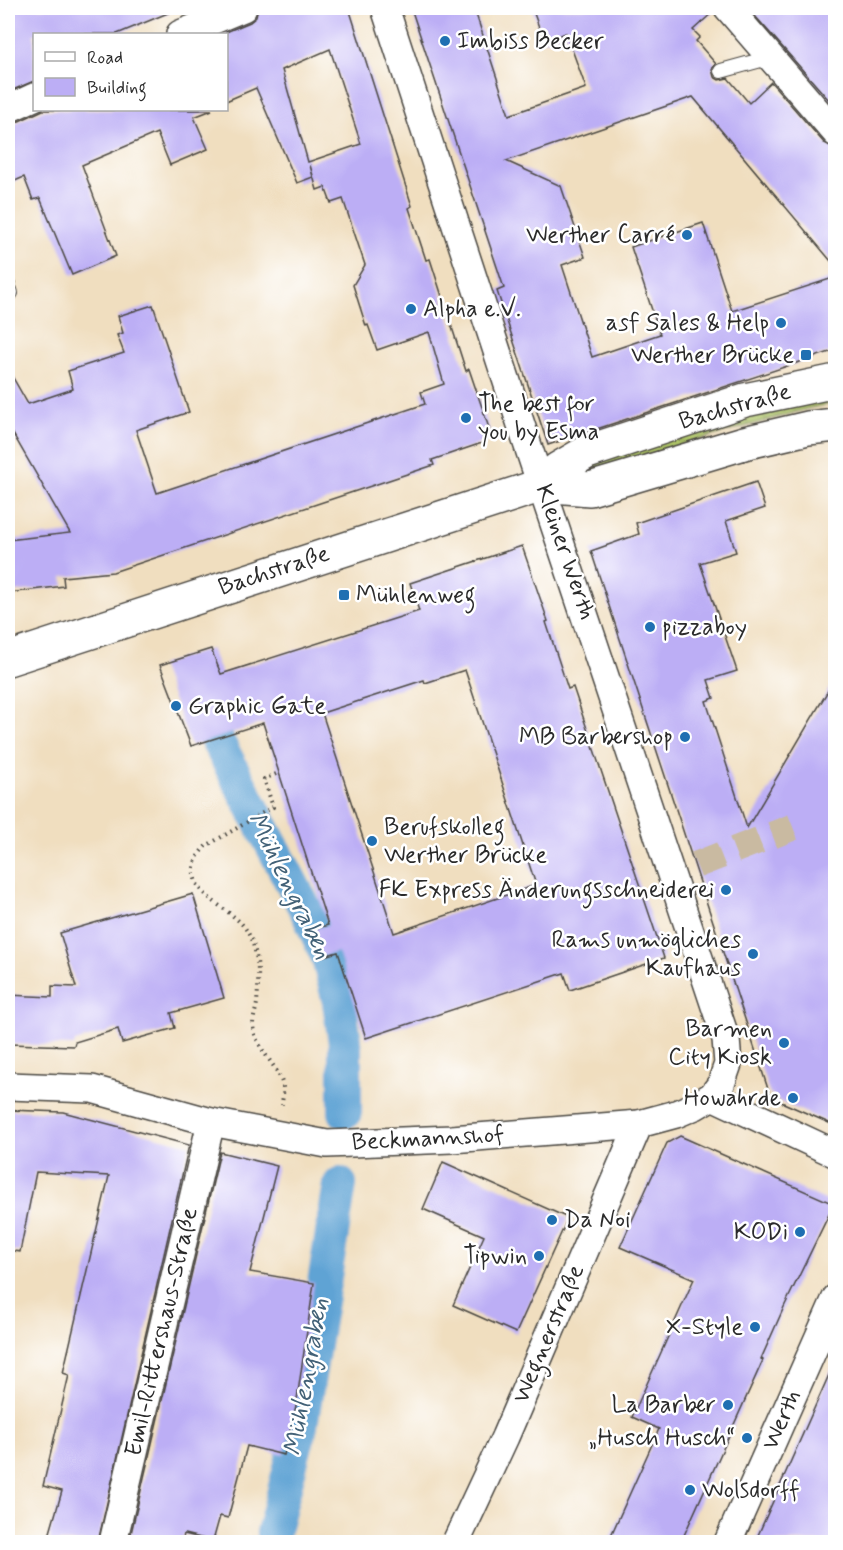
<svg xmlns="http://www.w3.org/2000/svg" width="843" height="1550" font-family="Mynerve,sans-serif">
<defs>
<pattern id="green-dots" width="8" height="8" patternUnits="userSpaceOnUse" patternTransform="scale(1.5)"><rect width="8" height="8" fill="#aec468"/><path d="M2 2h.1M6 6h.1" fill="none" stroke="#8e9f56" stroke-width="1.8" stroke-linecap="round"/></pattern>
</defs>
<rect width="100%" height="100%" fill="#fff"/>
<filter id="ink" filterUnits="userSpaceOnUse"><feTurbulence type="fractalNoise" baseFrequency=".0167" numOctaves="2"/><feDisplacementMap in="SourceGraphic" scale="12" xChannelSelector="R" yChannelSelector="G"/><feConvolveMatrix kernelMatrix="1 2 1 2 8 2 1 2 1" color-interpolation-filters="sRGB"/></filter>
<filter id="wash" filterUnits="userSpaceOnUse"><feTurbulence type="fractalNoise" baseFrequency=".008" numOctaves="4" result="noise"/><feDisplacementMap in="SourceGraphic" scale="24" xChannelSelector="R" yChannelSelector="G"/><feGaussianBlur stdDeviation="1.35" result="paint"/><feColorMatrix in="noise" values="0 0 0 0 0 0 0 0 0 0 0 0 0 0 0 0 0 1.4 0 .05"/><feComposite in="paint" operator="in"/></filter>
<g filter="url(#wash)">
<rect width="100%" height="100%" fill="#f0debf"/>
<polygon fill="url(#green-dots)" stroke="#6c784a" stroke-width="1.5" points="835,392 835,403 810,408 660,451 581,477 575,468 658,440"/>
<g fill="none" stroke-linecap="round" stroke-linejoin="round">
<g stroke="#5fa3d4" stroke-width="34">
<polyline points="216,738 310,918 328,958 339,1002 345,1043 345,1112"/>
<polyline points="273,1533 301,1425 340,1184"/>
</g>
</g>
<g id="blocks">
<g fill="#bcaef5" fill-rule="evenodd">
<polygon points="8,8 180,8 117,34 34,34 34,81 8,92"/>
<path d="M258,8H349L412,206L409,208L426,260L430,259L466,371L469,369L490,431L482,434L485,442L432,460L434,465L113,572L63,577L64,586L8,593V540L70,533L8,425V369L28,404L73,389L68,371L124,353L117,335L123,333L118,316L153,305L189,412L136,430L157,493L425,404L421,392L444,384L429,332L377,350L368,325L366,326L353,285L365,265L343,199L331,203L325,187L317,190L310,165L313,177L297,183L256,88L226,101V32L250,22L256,17ZM330,49L361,144L308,162L282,70Z"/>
<polygon points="411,8 474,8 509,115 586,88 566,33 544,41 532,8 713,8 713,12 693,30 700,37 696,41 716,64 712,69 714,77 719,80 728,78 749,103 771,82 824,143 836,148 836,267 693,97 506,161 561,186 585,257 562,265 592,357 660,334 631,247 703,223 732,311 836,277 836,350 548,445 497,291 504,288"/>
<polygon points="748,8 836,8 836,108"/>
<polygon points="43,110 212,110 194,117 208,149 170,165 157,133 82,165 116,256 72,275 40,198 33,200 24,177 8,184 8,125 15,123"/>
<polygon points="756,482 765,508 726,521 736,552 700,563 737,671 708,680 714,698 706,701 747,828 836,677 836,1126 779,1101 769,1092 591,551 639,534 636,523"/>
<path d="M522,546L548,621L546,622L568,689L573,687L664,958L570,990L564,973L366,1038L338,952L320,957L310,930L328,925L263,723L191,746L160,665L211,649L221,674L419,611L410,583ZM465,670L536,885L394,933L322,713L424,680L425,683Z"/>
<polygon points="193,894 224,998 171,1013 175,1028 122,1043 118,1029 75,1042 74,1046 8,1044 8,995 52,997 52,986 76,987 60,933"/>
<polygon points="8,1110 63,1112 189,1145 98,1542 49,1542 51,1536 49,1536 62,1491 43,1486 69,1375 63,1373 109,1176 36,1172 20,1252 8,1250"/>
<polygon points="680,1136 834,1204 784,1307 761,1359 763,1360 681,1542 608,1542 659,1429 632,1417 694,1279 620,1247 667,1143"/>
<polygon points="220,1152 277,1166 250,1272 314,1283 296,1406 284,1455 247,1446 228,1518 220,1516 213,1541 184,1534 182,1542 129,1542"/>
<polygon points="443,1162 568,1218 516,1333 453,1305 484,1236 423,1209"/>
<polygon points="836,1359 836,1542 755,1542"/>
</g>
</g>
</g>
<g filter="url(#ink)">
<use href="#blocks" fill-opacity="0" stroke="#494641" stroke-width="1.5"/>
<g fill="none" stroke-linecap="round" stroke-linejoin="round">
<polyline stroke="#c9baa1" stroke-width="27" stroke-dasharray="27 14" stroke-linecap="butt" points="696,865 793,827"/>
<defs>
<g id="lane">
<polyline points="721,71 772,57"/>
<polyline points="8,284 11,293"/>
</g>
<g id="street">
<polyline points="728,8 836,133"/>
<polyline points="180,34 243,8"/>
<polyline points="8,109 34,97"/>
<polyline points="8,1086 92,1089 211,1122 327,1144 452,1139 639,1124 676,1114 695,1106 712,1096 721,1084 728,1064 726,1039 526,440 385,8"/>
<polyline points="712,1096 836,1154"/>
<polyline points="113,1542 211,1122"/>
<polyline points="456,1542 505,1437 639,1124"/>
<polyline points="728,1542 836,1298"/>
</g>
<g id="secondary">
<polyline points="542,485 558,469 587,452 745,400 836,381"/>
<polyline points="8,659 542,485 590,489 744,443 808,428 836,425"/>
</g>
</defs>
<use href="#lane" stroke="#494641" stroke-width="16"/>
<use href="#street" stroke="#494641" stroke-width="30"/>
<use href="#secondary" stroke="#494641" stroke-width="36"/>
<path stroke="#494641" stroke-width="4" stroke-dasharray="1.5 4.5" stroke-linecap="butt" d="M276,774L264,779L273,807L206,846C197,855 191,866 195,879C202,900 236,912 247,931C260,954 259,978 257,1003C256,1010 253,1018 253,1025C255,1049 280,1067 283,1087C284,1093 282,1100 282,1105"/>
<use href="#lane" stroke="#fff" stroke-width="14"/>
<use href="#street" stroke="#fff" stroke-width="27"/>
<use href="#secondary" stroke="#fff" stroke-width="33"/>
</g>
</g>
<g fill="#1f6fb2" stroke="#fff" stroke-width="2">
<circle cx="445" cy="41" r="6"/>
<circle cx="687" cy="235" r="6"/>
<circle cx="411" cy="309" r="6"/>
<circle cx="781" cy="323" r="6"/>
<rect x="800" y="349" width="12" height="12" rx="3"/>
<circle cx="466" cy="418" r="6"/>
<rect x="338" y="589" width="12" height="12" rx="3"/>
<circle cx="650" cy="627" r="6"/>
<circle cx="176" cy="706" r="6"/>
<circle cx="685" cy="737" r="6"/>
<circle cx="372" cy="841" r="6"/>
<circle cx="726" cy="890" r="6"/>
<circle cx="753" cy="954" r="6"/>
<circle cx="784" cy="1043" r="6"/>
<circle cx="793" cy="1098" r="6"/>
<circle cx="552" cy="1220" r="6"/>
<circle cx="800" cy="1232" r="6"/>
<circle cx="539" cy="1256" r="6"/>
<circle cx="755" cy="1327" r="6"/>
<circle cx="728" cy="1405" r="6"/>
<circle cx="747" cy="1438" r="6"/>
<circle cx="690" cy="1490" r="6"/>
</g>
<g text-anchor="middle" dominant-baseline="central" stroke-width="5" stroke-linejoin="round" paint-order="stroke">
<g font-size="24" fill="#2b2b2b" stroke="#fff" text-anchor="end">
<text x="457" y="41" text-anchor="start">Imbiss Becker</text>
<text x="675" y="235">Werther Carré</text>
<text x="423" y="309" text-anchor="start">Alpha e.V.</text>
<text x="769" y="323">asf Sales &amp; Help</text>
<text x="794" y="355">Werther Brücke</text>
<text x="478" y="404" text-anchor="start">The best for<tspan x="478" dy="28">you by Esma</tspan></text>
<text x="356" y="595" text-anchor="start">Mühlenweg</text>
<text x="662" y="627" text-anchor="start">pizzaboy</text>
<text x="188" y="706" text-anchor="start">Graphic Gate</text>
<text x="673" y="737">MB Barbershop</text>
<text x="384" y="827" text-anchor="start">Berufskolleg<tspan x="384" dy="28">Werther Brücke</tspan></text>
<text x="714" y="890">FK Express Änderungsschneiderei</text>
<text x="741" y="940">Rams unmögliches<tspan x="741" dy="28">Kaufhaus</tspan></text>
<text x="772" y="1029">Barmen<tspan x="772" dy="28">City Kiosk</tspan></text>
<text x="781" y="1098">Howahrde</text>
<text x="564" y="1220" text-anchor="start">Da Noi</text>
<text x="788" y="1232">KODi</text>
<text x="527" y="1256">Tipwin</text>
<text x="743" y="1327">X-Style</text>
<text x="716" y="1405">La Barber</text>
<text x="735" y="1438">„Husch Husch“</text>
<text x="702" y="1490" text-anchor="start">Wolsdorff</text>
</g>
<g font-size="24" fill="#2b2b2b" stroke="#fff">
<text transform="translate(735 407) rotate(-16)">Bachstraße</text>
<text transform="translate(565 552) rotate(71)">Kleiner Werth</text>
<text transform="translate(274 571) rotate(-18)">Bachstraße</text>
<text transform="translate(428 1139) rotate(-3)">Beckmannshof</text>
<text transform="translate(162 1332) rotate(-77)">Emil-Rittershaus-Straße</text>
<text transform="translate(549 1334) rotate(-67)">Wegnerstraße</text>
<text transform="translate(782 1420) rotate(-66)">Werth</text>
</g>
<g font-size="26" font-style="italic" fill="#426177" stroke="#fff">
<text transform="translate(289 886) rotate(64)">Mühlengraben</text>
<text transform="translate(307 1377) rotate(-80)">Mühlengraben</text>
</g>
</g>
<rect width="843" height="1550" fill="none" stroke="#fff" stroke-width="30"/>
<rect x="33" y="33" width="195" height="78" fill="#ffffff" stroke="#aaaaaa" stroke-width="1.5"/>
<rect x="45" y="52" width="30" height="9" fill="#ffffff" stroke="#aaaaaa" stroke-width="1.5"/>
<text x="87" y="63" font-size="18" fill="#2b2b2b">Road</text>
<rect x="45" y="78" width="30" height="18" fill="#bcaef5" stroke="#aaaaaa" stroke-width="1.5"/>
<text x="87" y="93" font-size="18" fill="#2b2b2b">Building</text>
</svg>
